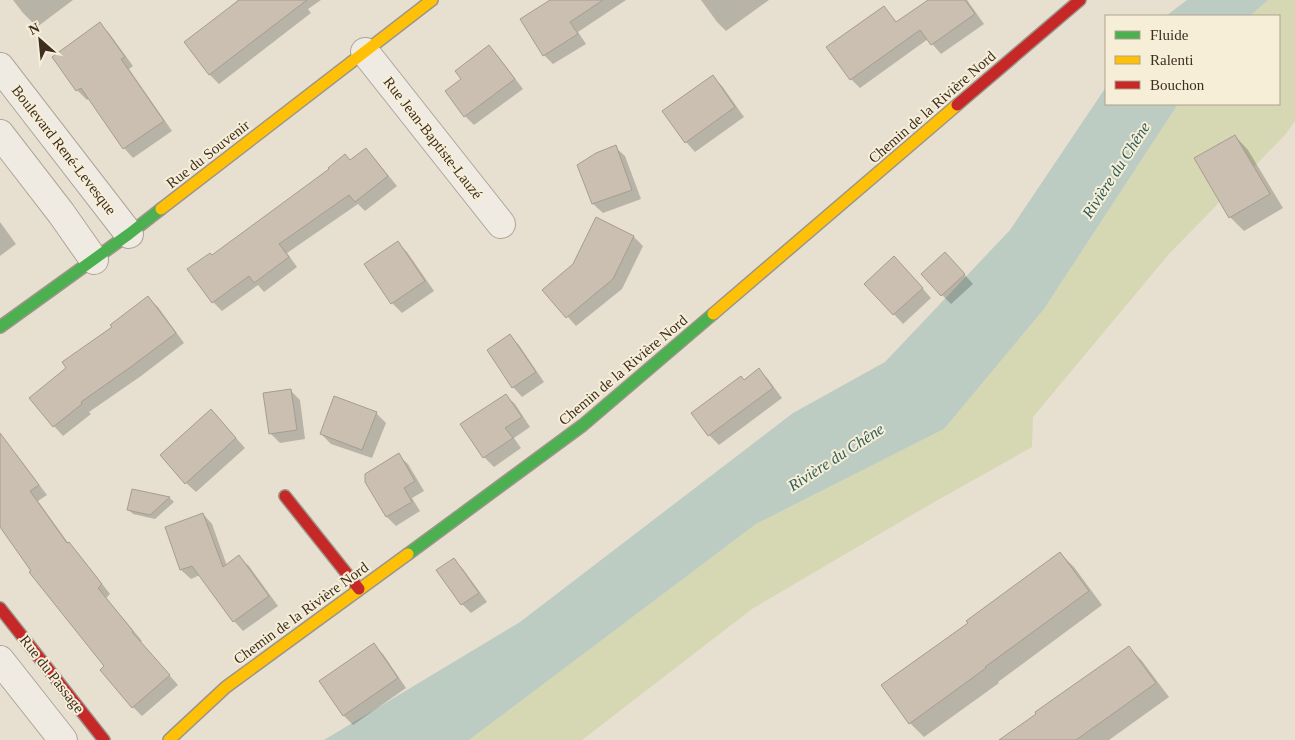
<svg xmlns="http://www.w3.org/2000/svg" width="1295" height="740" font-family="Georgia,serif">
<rect width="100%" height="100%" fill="#e7e0d1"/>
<polygon fill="#d6d7b3" points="1268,0 1295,0 1295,121 1285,135 1169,254 1033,417 1032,447 929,505 752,609 582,740 469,740 756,524 944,429 1044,309 1178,104 1279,104 1279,16 1250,16"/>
<g fill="#bcccc2">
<polygon points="1187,0 1268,0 1250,16 1166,16"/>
<polygon points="1106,87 1106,104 1178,104 1044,309 944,429 756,524 469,740 324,740 520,622 793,413 885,362 1010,230"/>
</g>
<g fill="#0003">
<polygon points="13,0 73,0 37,27 23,13"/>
<polygon points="238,0 321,0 308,9 311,13 219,84 210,75 186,42 233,6 232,5"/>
<polygon points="552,0 626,0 578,32 586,44 553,64 544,55"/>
<polygon points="701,0 769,0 726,31 717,22"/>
<polygon points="930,0 967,0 984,24 941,54 928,39 860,88 851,79 884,8 897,23"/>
<polygon points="100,24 109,33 133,66 129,69 172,131 133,158 124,148 89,98 87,100 77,90 54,57"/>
<polygon points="489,46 498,56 523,89 474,125 465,116 463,79"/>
<polygon points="713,77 722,86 744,117 695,152 686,142"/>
<polygon points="1235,136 1248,150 1283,208 1244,231 1230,217"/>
<polygon points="615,147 625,156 641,199 603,213 593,204 579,166"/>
<polygon points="366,150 375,159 397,186 365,211 358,204 287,253 297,267 264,292 258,285 222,311 213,302 212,256 331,169 351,161"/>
<polygon points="597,219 634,237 643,246 622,289 576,326 544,290 574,265"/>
<polygon points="0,222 16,244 0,256"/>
<polygon points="398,243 407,252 434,291 402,313 392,303 366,265"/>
<polygon points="954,263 973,284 951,304 942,295"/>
<polygon points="904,267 931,298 903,324 866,284"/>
<polygon points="148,298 158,307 184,343 141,376 89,412 91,414 63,436 54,426 113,327"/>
<polygon points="510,336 519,345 544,382 522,397 513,387 488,351"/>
<polygon points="759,370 768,379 782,398 719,445 709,435 693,413"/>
<polygon points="290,390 300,400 305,439 280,443 270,433"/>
<polygon points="505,395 515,404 530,427 514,438 521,448 494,467 484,457 462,424"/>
<polygon points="376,413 386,423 372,458 331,444 321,434"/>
<polygon points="220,420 245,448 196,492 186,483"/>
<polygon points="8,446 17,455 47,495 38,501 69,544 78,553 110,594 106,598 142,641 140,642 178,685 142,716 133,707 106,666 33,571 0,525 0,452"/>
<polygon points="398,455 408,464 424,491 412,498 420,511 396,526 387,517"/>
<polygon points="133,491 170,498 174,502 155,519 133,514 129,510"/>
<polygon points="203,514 212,524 227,566 239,557 249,566 278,606 243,631 234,621 200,575 191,579 181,570"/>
<polygon points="1060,553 1074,567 1102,605 998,682 999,683 924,737 910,723 969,623"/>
<polygon points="454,560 463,569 487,602 471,613 462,604"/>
<polygon points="373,645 383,654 406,688 353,725 344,716 320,682"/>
<polygon points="1129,648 1142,661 1169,697 1109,740 1001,740"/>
</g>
<g fill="#cbbfb2" stroke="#a89c90">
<polygon points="239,0 307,0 209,75 184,42"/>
<polygon points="550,0 603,0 570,22 578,34 543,56 520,19"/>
<polygon points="928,0 965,0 975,14 931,45 920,30 850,80 826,47 884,6 896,22"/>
<polygon points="100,22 125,57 121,59 164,121 123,149 81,88 76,91 52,57"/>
<polygon points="489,45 515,79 464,117 445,91 461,79 455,71"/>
<polygon points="713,75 735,107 685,143 662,111"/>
<polygon points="1235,135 1270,194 1229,218 1194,158"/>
<polygon points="616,145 632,190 592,204 577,165 596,153"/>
<polygon points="366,148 388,176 355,202 349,195 279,244 289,257 254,283 249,276 212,303 187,269 210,253 212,255 329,169 328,168 345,154 350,160"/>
<polygon points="596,217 634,236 613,279 566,318 542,290 573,264"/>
<polygon points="398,241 425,281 391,304 364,264"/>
<polygon points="945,252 965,274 941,296 921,274"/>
<polygon points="894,256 923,288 893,315 864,284"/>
<polygon points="148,296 176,333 132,366 81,402 82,404 53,427 29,398 66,368 62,362 112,327 110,325"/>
<polygon points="510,334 536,372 512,388 487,350"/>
<polygon points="759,368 773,388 708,436 691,413 741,376 744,380"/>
<polygon points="291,389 297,430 269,434 263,393"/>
<polygon points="506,394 522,417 505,428 513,438 483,458 460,424"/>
<polygon points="334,396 377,412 362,450 320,434"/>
<polygon points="211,409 236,438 185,484 160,455"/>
<polygon points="0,433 39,485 30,491 67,543 69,542 102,584 98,588 133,631 132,632 170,675 132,708 100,670 104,666 29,572 31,571 0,527"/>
<polygon points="399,453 415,481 404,488 412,502 386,517 365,482 365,474"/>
<polygon points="132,489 170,497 150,515 127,510"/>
<polygon points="203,513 223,567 239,555 269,596 233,622 192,566 180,570 165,527"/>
<polygon points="1060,552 1089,591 985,667 986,668 909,724 881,685 968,623 966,621"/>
<polygon points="454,558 479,593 461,605 436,570"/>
<polygon points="374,643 398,678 343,716 319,681"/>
<polygon points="1129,646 1156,683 1076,740 999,740 1036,714 1035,712"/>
</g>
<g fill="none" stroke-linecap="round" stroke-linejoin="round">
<defs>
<g id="street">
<polyline points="365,52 501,224"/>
<polyline points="0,67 129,234"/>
<polyline points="0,134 61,213 94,260"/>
<polyline points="0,660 63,740"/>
</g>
<g id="fast">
<polyline points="0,327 129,234 161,209"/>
<polyline points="408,554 583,425 713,314"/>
</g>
<g id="slow">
<polyline points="161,209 432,0"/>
<polyline points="713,314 957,105"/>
<polyline points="169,740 226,687 408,554"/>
</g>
<g id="jam">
<polyline points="957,105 1080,0"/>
<polyline points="285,496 359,589"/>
<polyline points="0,608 104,740"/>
</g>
</defs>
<use href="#street" stroke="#ada599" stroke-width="30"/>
<use href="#fast" stroke="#9c958a" stroke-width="14"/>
<use href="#slow" stroke="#9c958a" stroke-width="14"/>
<use href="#jam" stroke="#9c958a" stroke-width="14"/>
<use href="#street" stroke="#efebe3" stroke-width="28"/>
<use href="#fast" stroke="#4caf50" stroke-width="11"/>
<use href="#slow" stroke="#ffc107" stroke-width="11"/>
<use href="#jam" stroke="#c62828" stroke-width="11"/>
</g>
<g text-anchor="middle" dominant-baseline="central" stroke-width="4" stroke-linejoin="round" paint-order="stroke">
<g font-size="15" fill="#3d2e20" stroke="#f7eed8">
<text transform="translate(932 107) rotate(-41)">Chemin de la Rivière Nord</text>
<text transform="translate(433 138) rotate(52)">Rue Jean-Baptiste-Lauzé</text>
<text transform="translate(64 150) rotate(52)">Boulevard René-Levesque</text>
<text transform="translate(208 154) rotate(-38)">Rue du Souvenir</text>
<text transform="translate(623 370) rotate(-40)">Chemin de la Rivière Nord</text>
<text transform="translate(301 613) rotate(-36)">Chemin de la Rivière Nord</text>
<text transform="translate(52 674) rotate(52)">Rue du Passage</text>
</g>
<g font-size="16" font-style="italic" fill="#2f5d5a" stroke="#f7eed8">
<text transform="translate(1116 170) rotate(-57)">Rivière du Chêne</text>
<text transform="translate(836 457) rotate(-33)">Rivière du Chêne</text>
</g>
</g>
<rect x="1105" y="15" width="175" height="90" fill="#f7eed8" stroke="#ada18e"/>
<rect x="1115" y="31" width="25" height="8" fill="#4caf50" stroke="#ada18e"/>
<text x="1150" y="40" font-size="15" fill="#3d2e20">Fluide</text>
<rect x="1115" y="56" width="25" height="8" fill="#ffc107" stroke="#ada18e"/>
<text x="1150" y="65" font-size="15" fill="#3d2e20">Ralenti</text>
<rect x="1115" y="81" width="25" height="8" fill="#c62828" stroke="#ada18e"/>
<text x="1150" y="90" font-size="15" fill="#3d2e20">Bouchon</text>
<g transform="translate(40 40) rotate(333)" stroke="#f7eed8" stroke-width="4" paint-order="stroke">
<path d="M0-4L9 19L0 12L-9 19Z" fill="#3d2e20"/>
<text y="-8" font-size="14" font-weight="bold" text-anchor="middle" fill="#3d2e20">N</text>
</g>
</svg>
